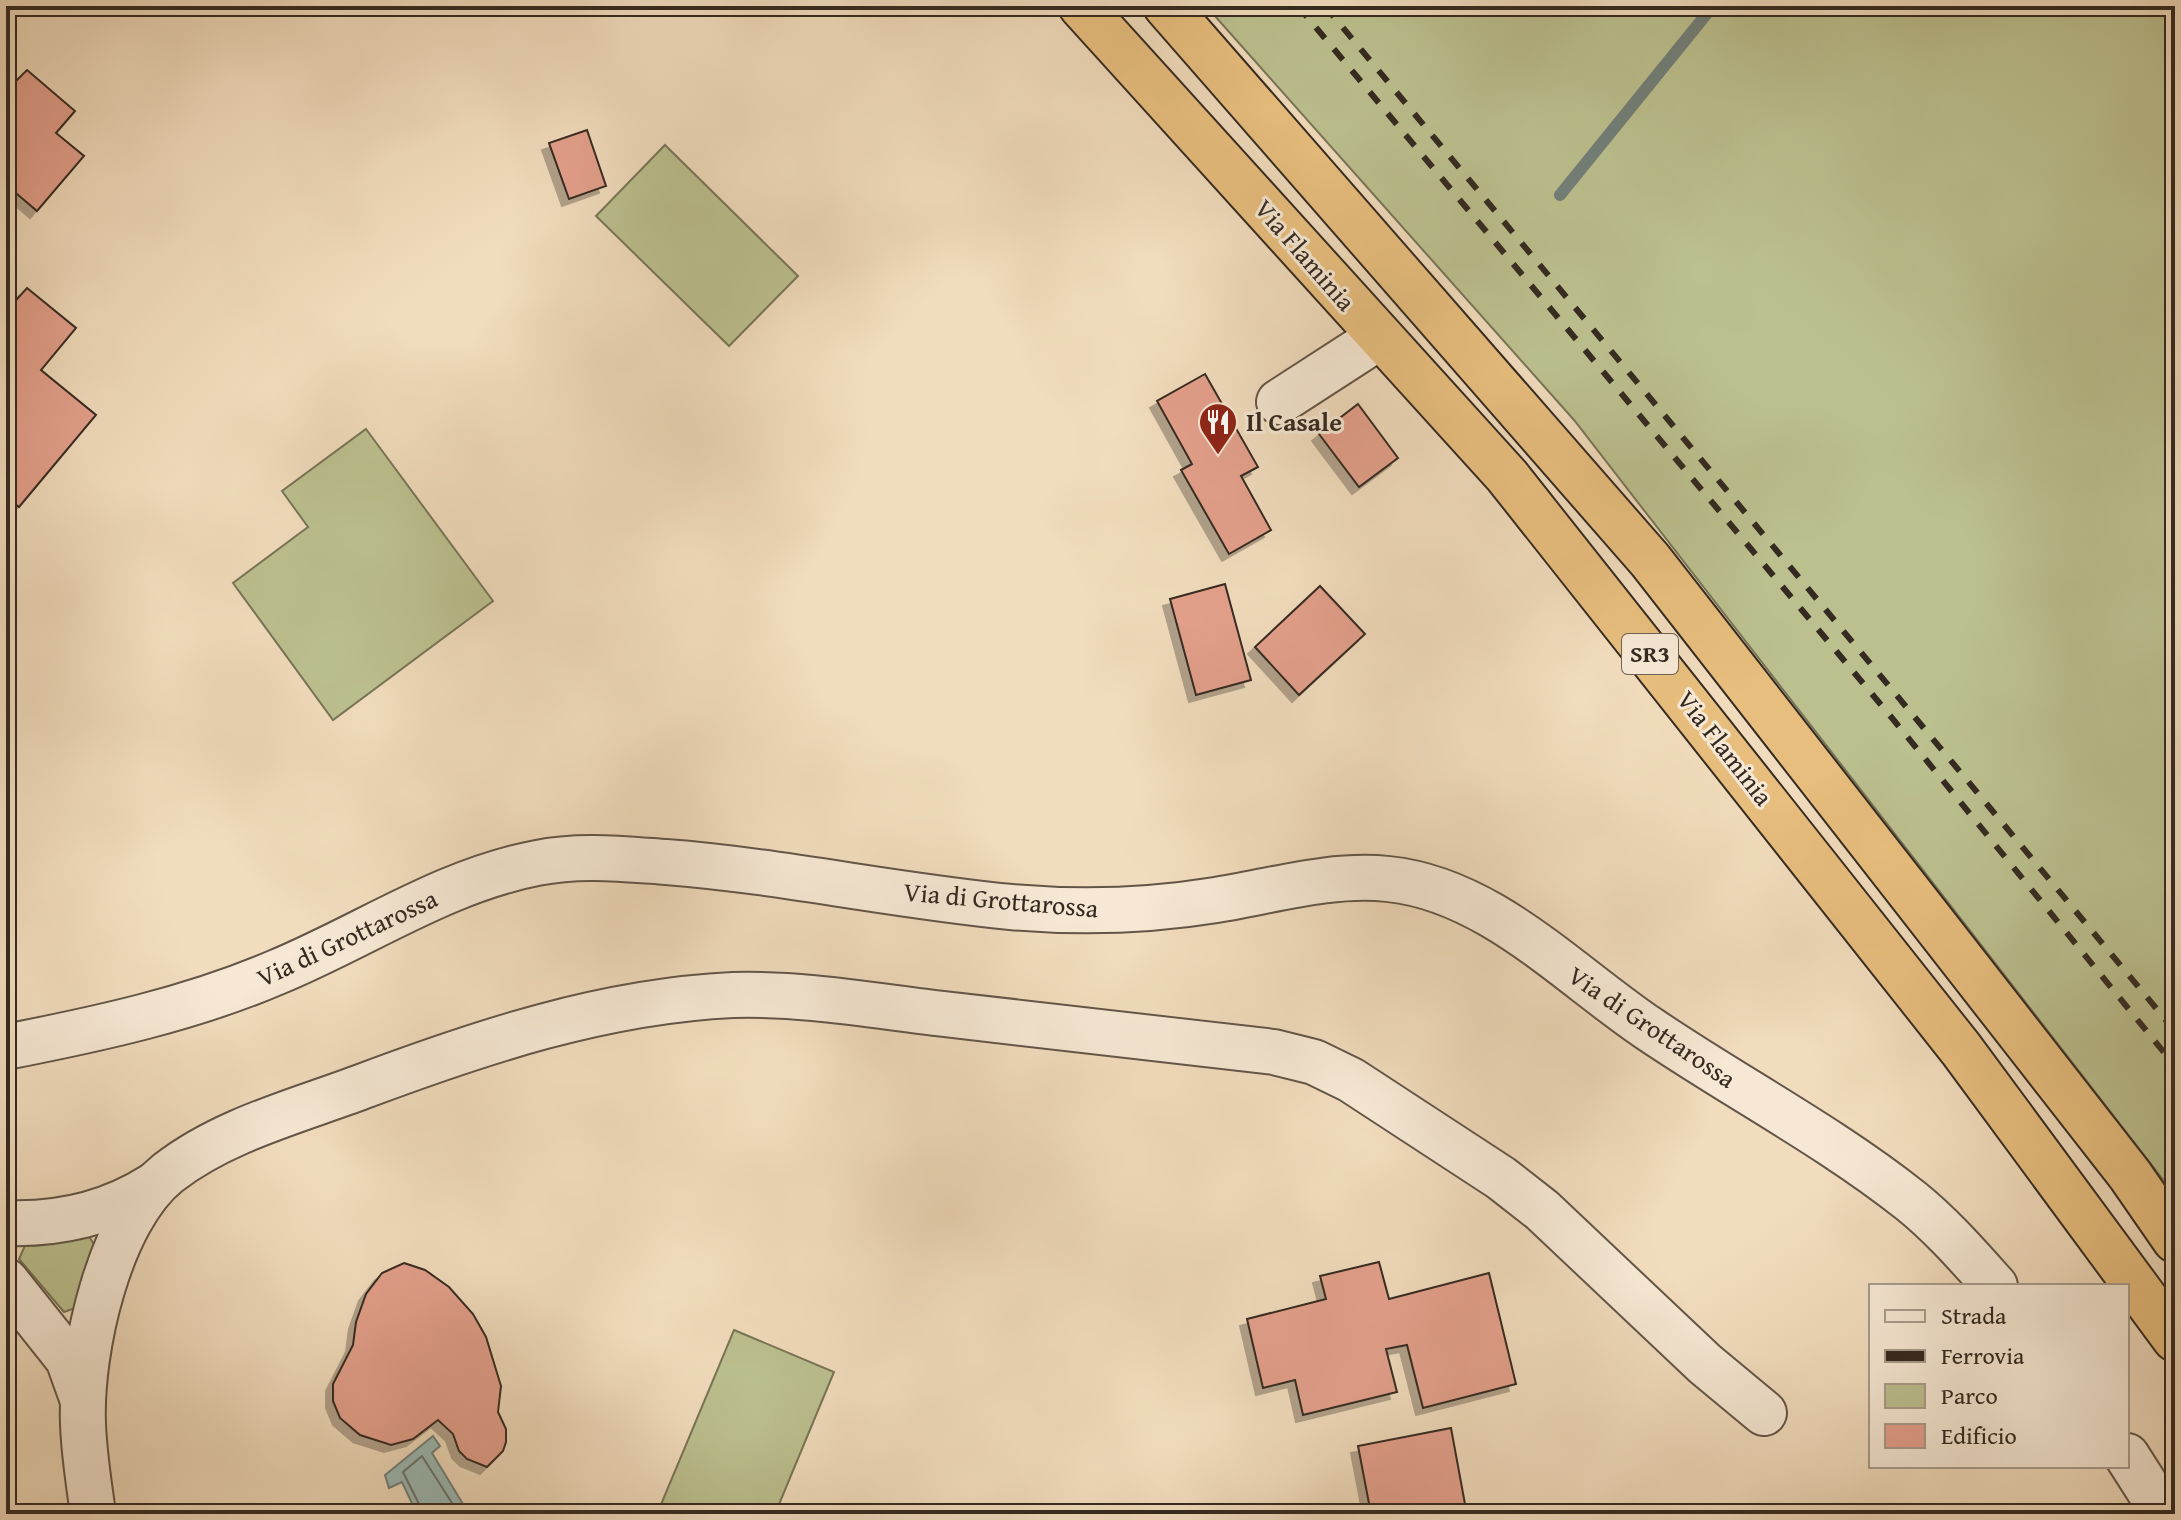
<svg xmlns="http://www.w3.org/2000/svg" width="2181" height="1520" font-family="'Gentium Book Plus',serif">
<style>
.green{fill:#bcc08f;stroke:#787558;stroke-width:2}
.water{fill:#9bbab6;stroke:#72807a;stroke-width:2}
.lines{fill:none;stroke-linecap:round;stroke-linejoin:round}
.shore{stroke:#68726c;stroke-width:2}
.stream{stroke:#72807a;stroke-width:12}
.building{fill:#e4a08c;stroke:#342a21;stroke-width:2;filter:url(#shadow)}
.minor-casing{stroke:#635648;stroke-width:48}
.highway-casing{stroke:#342a21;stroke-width:48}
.minor{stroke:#f6e8d4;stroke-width:44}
.highway{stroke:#e8be7e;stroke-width:44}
.rail{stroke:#342a21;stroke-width:6;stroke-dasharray:14 14;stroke-linecap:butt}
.labels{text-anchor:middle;stroke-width:6;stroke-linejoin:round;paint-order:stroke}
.shield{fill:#f6e8d4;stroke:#6e6357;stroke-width:2}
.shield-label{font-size:24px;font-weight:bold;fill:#342a21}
.street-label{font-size:26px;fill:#342a21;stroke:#f6e8d4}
.poi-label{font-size:26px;font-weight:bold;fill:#342a21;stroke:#f6e8d4;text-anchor:start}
</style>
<defs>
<filter id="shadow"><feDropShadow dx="-7" dy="7" stdDeviation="0" flood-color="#0004"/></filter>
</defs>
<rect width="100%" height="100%" fill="#f1dcbd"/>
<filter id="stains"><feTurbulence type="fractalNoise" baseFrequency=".0025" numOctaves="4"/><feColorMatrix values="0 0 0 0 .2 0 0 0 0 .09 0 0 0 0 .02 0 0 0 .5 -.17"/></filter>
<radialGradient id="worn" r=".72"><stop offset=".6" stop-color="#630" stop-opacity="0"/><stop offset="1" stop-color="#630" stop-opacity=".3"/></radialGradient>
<g class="green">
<path d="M1206,6H2175V1195L1574,420Z"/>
<path d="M665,145L798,276L729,346L596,216Z"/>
<path d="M366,429L493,601L333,720L233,583L308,527L282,491Z"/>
<path d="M88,1235L101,1255L75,1308L64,1312L19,1259L27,1241Z"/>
<path d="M734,1330L834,1372L775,1514H657Z"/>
</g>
<path class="water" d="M433,1436L440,1446L432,1453L469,1514H417L402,1482L389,1488L385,1475Z"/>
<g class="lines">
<path class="shore" d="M424,1514L403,1472L422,1456L459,1514"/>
<path class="stream" d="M1560,195L1713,6"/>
</g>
<g class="building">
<path d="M27,70L75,111L56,133L84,156L37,211L10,188L6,194V91Z"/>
<path d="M587,130L606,186L569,199L549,143Z"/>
<path d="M27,288L76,328L41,370L96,415L19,507L6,497V290L17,299Z"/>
<path d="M1205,374L1258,467L1241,476L1271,530L1229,554L1181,470L1192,464L1157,401Z"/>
<path d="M1358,404L1398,458L1359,487L1319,434Z"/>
<path d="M1225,584L1251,680L1196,695L1170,599Z"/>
<path d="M1320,586L1365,634L1299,695L1255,647Z"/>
<path d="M1379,1262L1389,1299L1489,1273L1516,1384L1423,1408L1407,1345L1386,1349L1397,1392L1303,1415L1295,1380L1263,1388L1247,1319L1326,1299L1320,1276Z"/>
<path d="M404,1263L425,1270L449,1287L473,1314L486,1337L501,1386L498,1412L506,1429V1442L503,1451L487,1467L467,1459L459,1451L453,1434L438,1420L413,1439L391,1445L360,1435L340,1418L333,1401V1384L353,1345L356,1322L366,1294L382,1273Z"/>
<path d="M1451,1428L1465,1504L1414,1514H1371L1358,1446Z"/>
</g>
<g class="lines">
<defs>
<g id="minor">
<path d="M1279,402L1378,338"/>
<path d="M6,1047C98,1029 191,1009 277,972C364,936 443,881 537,863C579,854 624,859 666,862C782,871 895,896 1011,907C1079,913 1148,911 1216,900C1272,891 1331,873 1388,879C1489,889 1568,974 1648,1028C1735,1087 1829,1136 1911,1201C1942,1226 1968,1256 1995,1286"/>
<path d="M6,1223C58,1225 110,1213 154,1185"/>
<path d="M6,1281L68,1359L82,1398"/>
<path d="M2127,1456L2164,1514"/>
<path d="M93,1514C89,1484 84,1454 83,1424C80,1351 109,1220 168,1173C223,1130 297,1111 361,1087C481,1042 604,1001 733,995C803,993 875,1006 944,1014C1054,1026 1164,1039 1274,1052L1314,1062L1351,1080L1501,1178L1542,1210L1705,1364L1764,1413"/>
</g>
<g id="highway">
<path d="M1081,6L1507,476L1961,1049L2175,1339"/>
<path d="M1166,6L1650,560L2130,1175L2175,1240"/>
</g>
</defs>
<use href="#minor" class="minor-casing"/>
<use href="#highway" class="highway-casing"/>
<use href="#minor" class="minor"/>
<use href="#highway" class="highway"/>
<g class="rail">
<path d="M1298,6L1892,718L2175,1066"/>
<path d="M1325,6L2175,1031"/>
</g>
</g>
<defs>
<symbol id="restaurant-pin" viewBox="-11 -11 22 30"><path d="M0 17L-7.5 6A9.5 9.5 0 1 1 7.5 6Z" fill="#8f2418" stroke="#f6e8d4"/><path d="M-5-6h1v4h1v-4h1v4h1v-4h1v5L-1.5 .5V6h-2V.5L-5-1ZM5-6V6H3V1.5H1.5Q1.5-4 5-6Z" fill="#fff"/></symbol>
</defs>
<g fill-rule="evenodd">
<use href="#restaurant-pin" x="1196" y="400" width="44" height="60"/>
</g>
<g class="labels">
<rect class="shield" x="1622" y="634" width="56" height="40" rx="6"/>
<g class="shield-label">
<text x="1650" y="662">SR3</text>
</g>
<g class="street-label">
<text transform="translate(1305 255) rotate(49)" y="9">Via Flaminia</text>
<text transform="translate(1725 748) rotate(52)" y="9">Via Flaminia</text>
<text transform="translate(1001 900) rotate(5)" y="9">Via di Grottarossa</text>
<text transform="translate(347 938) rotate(-25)" y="9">Via di Grottarossa</text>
<text transform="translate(1652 1027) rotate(34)" y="9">Via di Grottarossa</text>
</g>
<g class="poi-label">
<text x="1246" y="431">Il Casale</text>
</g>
</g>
<rect width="2181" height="1520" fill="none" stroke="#f1dcbd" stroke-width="32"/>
<rect x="8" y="8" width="2165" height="1504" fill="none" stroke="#342a21" stroke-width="4"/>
<rect x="16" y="16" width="2149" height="1488" fill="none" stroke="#342a21" stroke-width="2"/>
<rect x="1869" y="1284" width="260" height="184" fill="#f6e8d4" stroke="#a89c8c" stroke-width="2"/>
<rect x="1885" y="1310" width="40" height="12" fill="#f6e8d4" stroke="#a89c8c" stroke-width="2"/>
<text x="1941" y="1324" font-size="24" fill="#342a21">Strada</text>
<rect x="1885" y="1350" width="40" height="12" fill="#342a21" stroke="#a89c8c" stroke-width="2"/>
<text x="1941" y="1364" font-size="24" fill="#342a21">Ferrovia</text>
<rect x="1885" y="1384" width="40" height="24" fill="#bcc08f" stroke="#a89c8c" stroke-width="2"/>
<text x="1941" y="1404" font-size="24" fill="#342a21">Parco</text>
<rect x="1885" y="1424" width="40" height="24" fill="#e4a08c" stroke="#a89c8c" stroke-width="2"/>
<text x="1941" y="1444" font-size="24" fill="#342a21">Edificio</text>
<rect width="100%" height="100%" filter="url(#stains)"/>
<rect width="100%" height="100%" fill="url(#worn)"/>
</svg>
